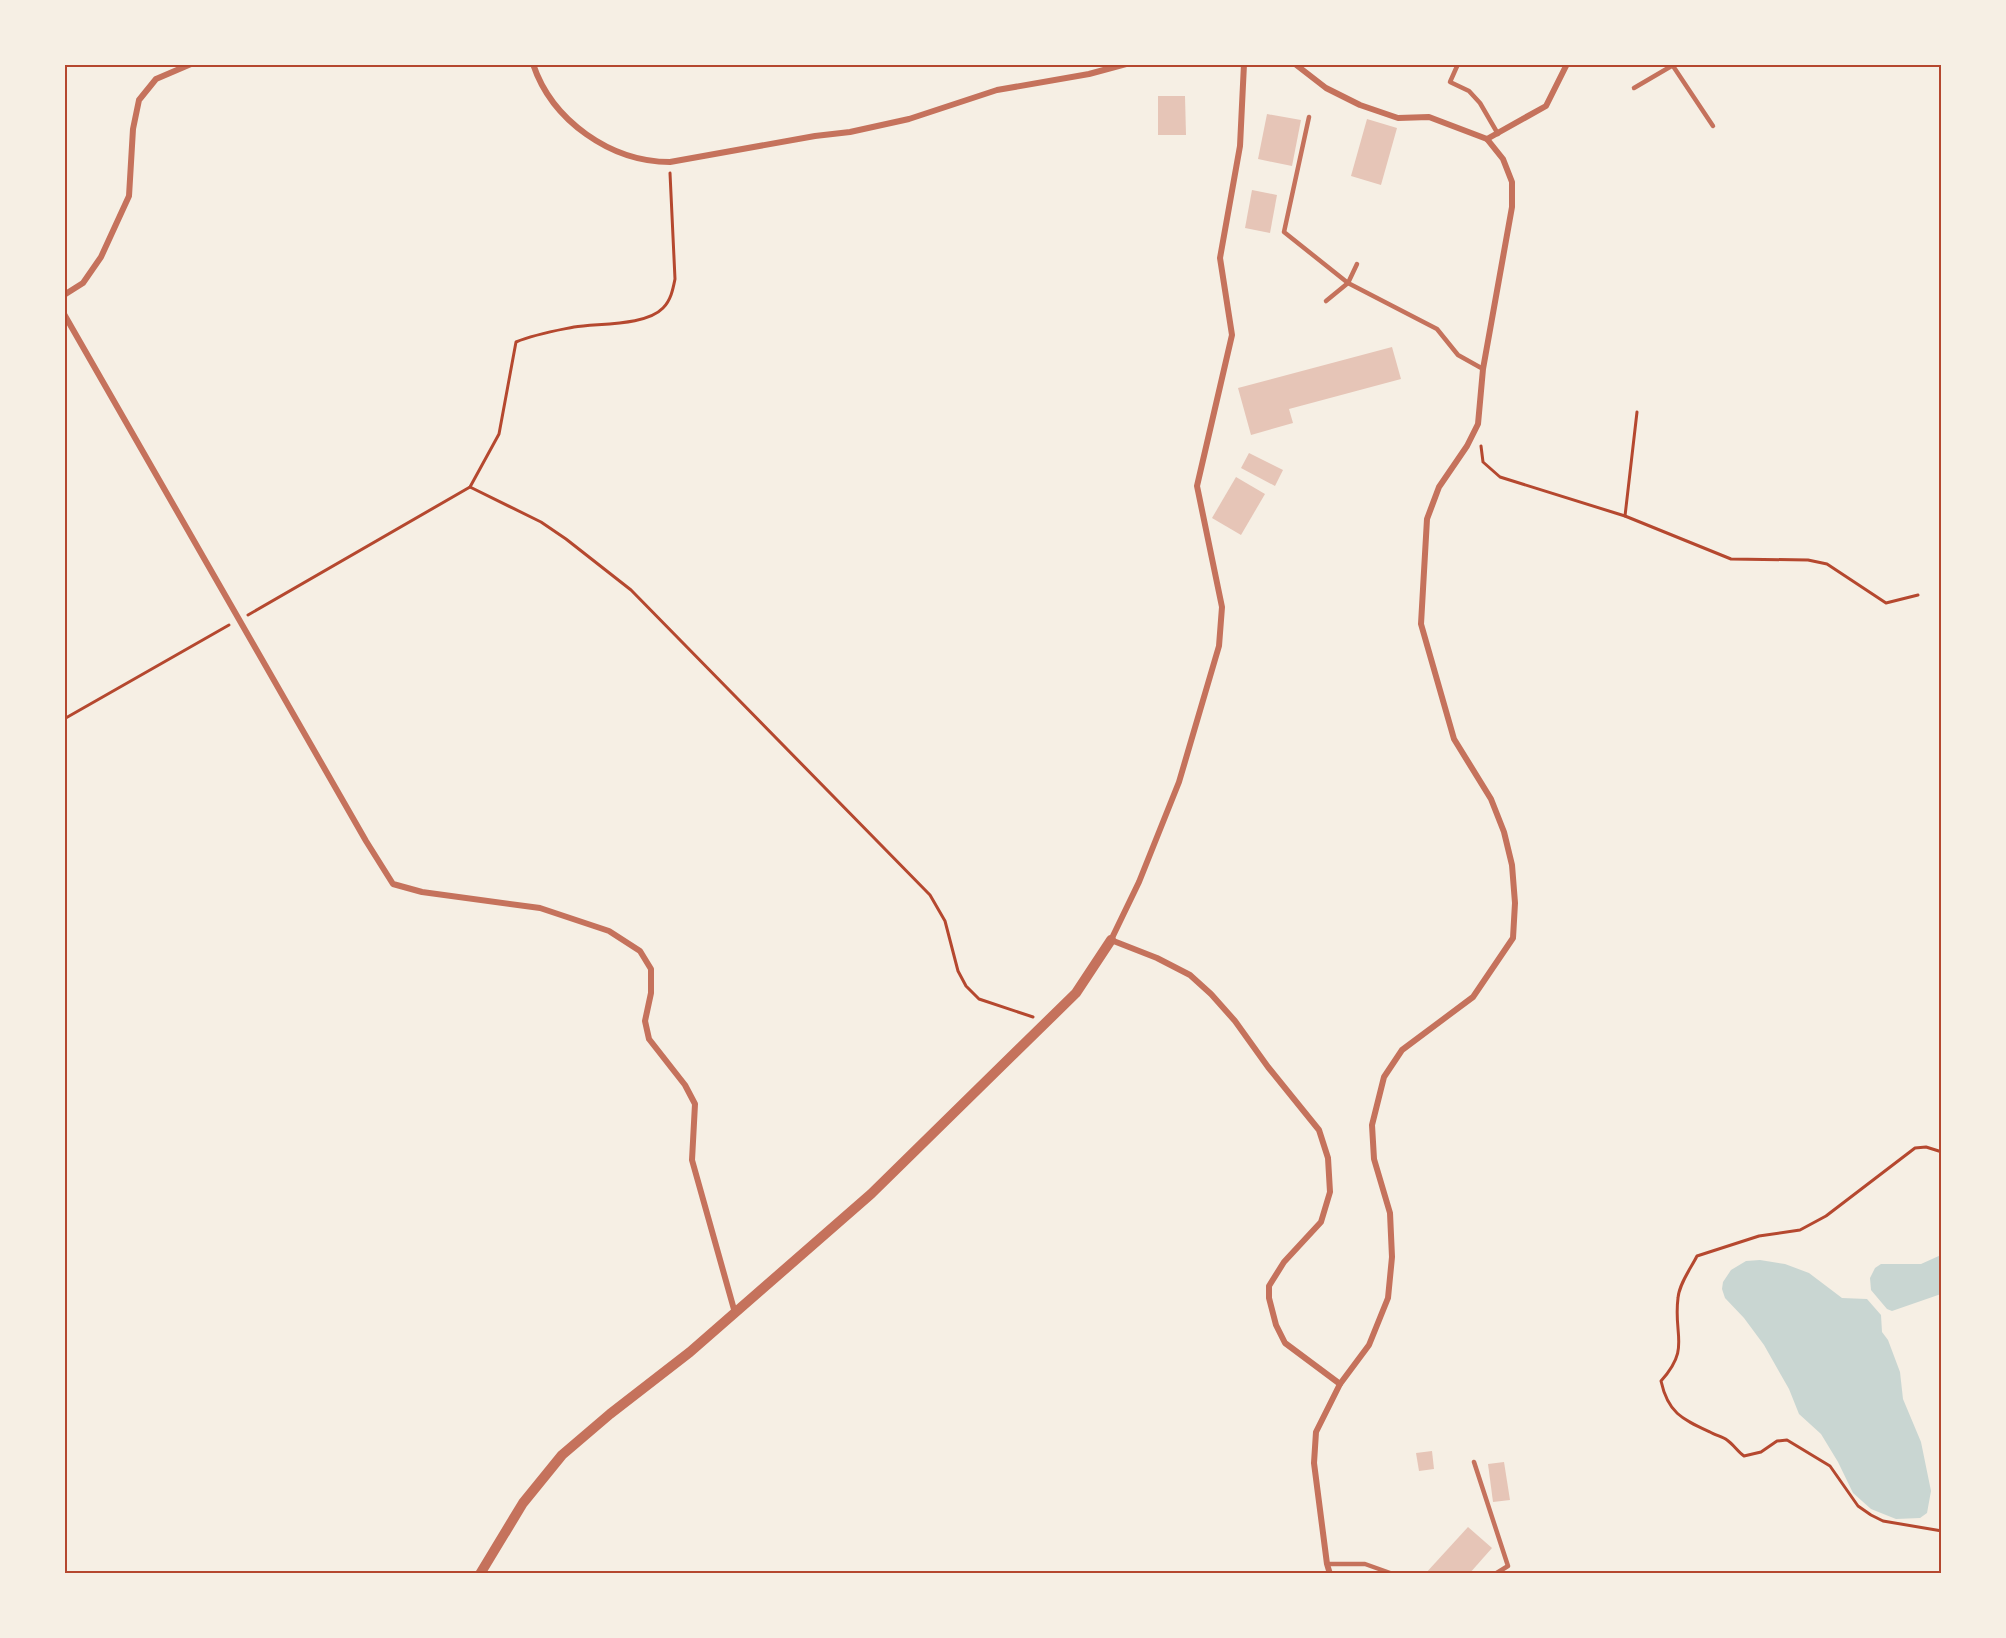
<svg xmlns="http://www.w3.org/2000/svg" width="2006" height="1638" font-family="'PT Sans Narrow',sans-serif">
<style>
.water{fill:#c9d6d2}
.building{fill:#e6c5b7}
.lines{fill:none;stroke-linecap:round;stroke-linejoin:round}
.path{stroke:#b5482f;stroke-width:3}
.service{stroke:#c5725c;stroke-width:4.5}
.minor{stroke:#c5725c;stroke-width:6}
.tertiary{stroke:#c5725c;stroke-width:10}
.neatline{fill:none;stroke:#b5482f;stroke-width:2}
</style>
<rect width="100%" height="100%" fill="#f6efe4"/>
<g class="water">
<path d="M1941,1255V1294L1892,1311L1887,1309L1871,1290L1870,1278L1875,1268L1881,1264H1921Z"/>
<path d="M1760,1260L1785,1264L1809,1273L1842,1298L1867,1299L1881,1315L1882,1332L1888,1340L1900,1372L1903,1399L1921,1442L1931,1491L1927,1513L1920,1518L1896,1519L1871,1509L1853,1493L1838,1462L1821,1434L1799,1414L1789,1389L1764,1345L1744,1318L1725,1298L1722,1289L1723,1282L1731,1270L1746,1261Z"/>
</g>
<g class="building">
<path d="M1158,96H1185L1186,135H1158Z"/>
<path d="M1267,114L1301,120L1292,166L1258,159Z"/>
<path d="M1367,119L1397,128L1381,185L1351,176Z"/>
<path d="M1252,190L1277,195L1270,233L1245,228Z"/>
<path d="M1392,347L1401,379L1289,409L1293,423L1251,435L1238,388Z"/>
<path d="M1249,453L1283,470L1275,486L1241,468Z"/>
<path d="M1236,477L1265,494L1241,535L1212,518Z"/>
<path d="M1432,1451L1434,1469L1419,1471L1416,1453Z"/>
<path d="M1504,1462L1510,1500L1493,1502L1488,1464Z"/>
<path d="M1468,1527L1492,1548L1469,1574H1425Z"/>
</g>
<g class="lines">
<g class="path">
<path d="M1481,446L1483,462L1500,477L1625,516L1731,559L1808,560L1827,564L1886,603L1918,595"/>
<path d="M470,487L541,522L566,539L631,590L930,895L945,921L958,971L966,986L979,999L1033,1017"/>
<path d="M1625,516L1637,412"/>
<path d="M248,615L470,487L499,434L516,342C535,334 554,331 574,327C598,323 646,326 663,308C671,300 673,289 675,279L670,173"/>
<path d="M64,719L229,625"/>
<path d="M1942,1152L1926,1147L1915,1148L1826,1216L1800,1230L1759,1236L1697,1256C1691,1268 1679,1284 1678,1298C1673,1336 1691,1348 1661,1381C1668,1413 1682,1419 1710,1432C1715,1435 1723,1437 1727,1440C1734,1445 1737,1451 1744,1456L1761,1452L1777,1441L1787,1440L1830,1466L1858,1506L1871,1515L1883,1521L1942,1531"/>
</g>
<g class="service">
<path d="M1458,64L1450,82L1469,91L1480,103L1498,134"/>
<path d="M1673,66L1713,126"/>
<path d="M1634,88L1675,64"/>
<path d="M1309,117L1284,232L1348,283L1437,329L1458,355L1483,369"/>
<path d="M1326,301L1348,283L1357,264"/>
<path d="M1474,1462L1508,1566L1495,1574"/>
<path d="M1327,1564H1365L1393,1574"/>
</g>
<g class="minor">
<path d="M533,64C552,121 611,162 670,162L815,136L850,132L909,119L997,90L1089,74L1126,64"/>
<path d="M1244,64L1240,146L1220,258L1232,335L1197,486L1222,607L1219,646L1179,782L1139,882L1111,940L1157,958L1190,975L1211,994L1235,1021L1268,1067L1319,1130L1328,1158L1330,1192L1321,1222L1284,1262L1269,1286V1298L1276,1325L1285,1343L1340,1384"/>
<path d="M1295,64L1326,88L1360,105L1398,118L1429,117L1487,139L1503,159L1512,182V207L1483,369L1478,424L1467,446L1439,487L1427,519L1421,624L1454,739L1491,799L1504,832L1512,865L1515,903L1513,938L1473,997L1402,1050L1384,1077L1372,1125L1374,1159L1390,1213L1392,1257L1388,1298L1369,1345L1340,1384L1316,1432L1314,1463L1327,1564L1330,1574"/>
<path d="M1487,139L1546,106L1567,64"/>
<path d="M64,295L83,283L101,257L129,196L133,129L139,100L156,79L191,64"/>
<path d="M64,314L366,841L393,884L422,892L540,908L609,931L640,951L651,969V993L645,1021L649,1039L685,1085L695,1104L692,1160L735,1313"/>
</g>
<path class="tertiary" d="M480,1574L523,1503L562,1455L610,1414L690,1352L871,1194L1076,993L1111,940"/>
</g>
<rect width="2006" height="1638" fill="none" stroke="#f6efe4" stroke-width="132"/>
<rect x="66" y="66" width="1874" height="1506" class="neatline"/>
</svg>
